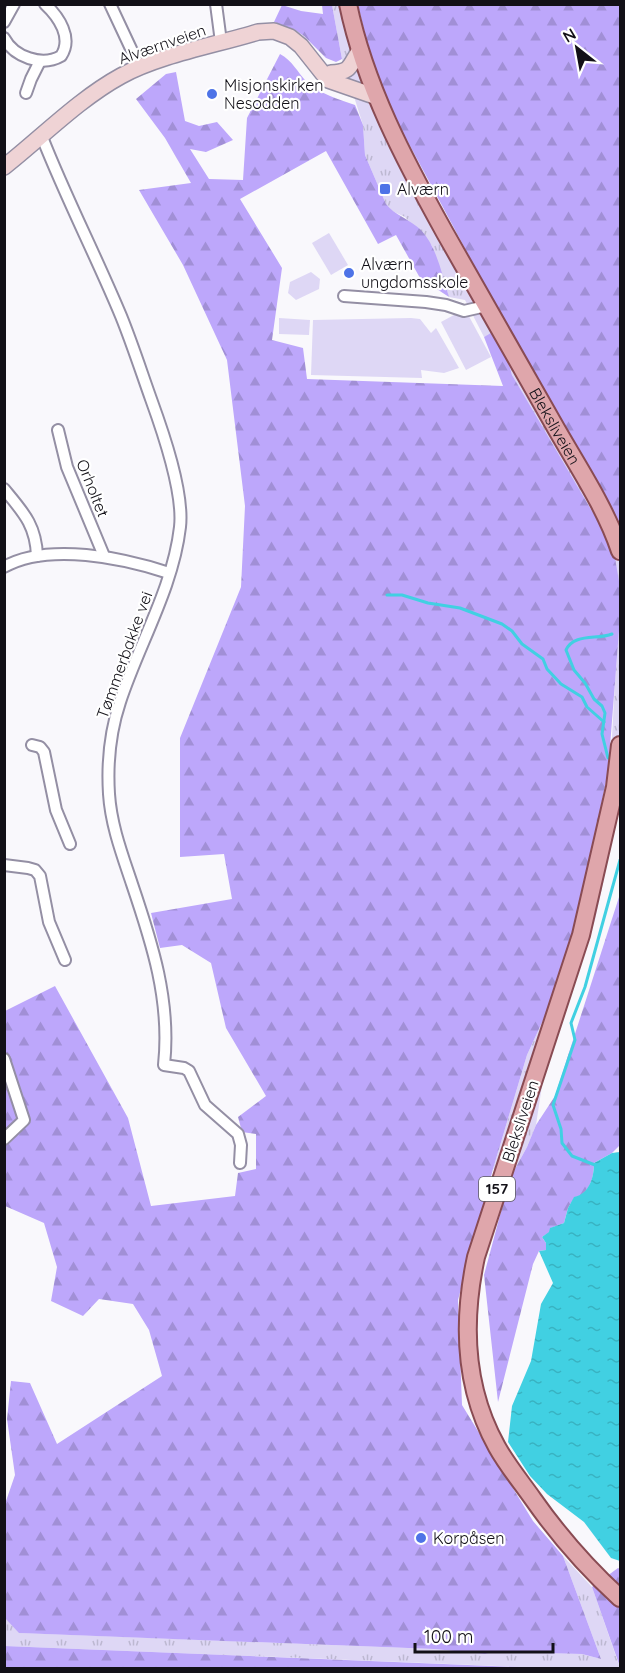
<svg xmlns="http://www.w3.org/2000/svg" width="625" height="1673" font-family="Quicksand,sans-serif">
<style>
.grass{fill:url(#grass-tufts)}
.forest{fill:url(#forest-firs)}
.pitch{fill:#ded7f5}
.water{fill:url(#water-ripples)}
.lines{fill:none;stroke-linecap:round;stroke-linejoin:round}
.stream{stroke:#41d0e2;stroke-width:3}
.minor-casing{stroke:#948fa4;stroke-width:14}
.secondary-casing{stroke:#948fa4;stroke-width:18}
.primary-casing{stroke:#894b53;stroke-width:20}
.minor{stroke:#fff;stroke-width:10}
.secondary{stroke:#efd3d5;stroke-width:15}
.primary{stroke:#dfa6ab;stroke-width:16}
.poi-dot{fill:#4e73e7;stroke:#fff;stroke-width:2}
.labels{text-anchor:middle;stroke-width:4.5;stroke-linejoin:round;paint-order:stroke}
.shield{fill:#fff;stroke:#59585d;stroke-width:1.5}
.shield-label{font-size:15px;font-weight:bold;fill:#121017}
.street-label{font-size:16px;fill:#121017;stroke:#fff}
.poi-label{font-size:16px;fill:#121017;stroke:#fff;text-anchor:start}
</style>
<defs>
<pattern id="grass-tufts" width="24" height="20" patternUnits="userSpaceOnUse" patternTransform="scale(1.5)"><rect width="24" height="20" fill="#ded7f5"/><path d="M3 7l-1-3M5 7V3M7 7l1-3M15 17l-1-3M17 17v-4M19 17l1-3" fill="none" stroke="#bdb8d1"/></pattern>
<pattern id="forest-firs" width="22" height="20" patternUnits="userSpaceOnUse" patternTransform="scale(1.5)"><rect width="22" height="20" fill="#bda7fb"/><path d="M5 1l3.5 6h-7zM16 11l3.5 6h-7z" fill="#a18fd6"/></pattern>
<pattern id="water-ripples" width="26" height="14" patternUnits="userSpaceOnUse" patternTransform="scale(1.5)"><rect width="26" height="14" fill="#41d0e2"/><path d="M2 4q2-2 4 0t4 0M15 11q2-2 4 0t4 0" fill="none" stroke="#38b2c1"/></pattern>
</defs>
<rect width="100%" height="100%" fill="#f9f8fc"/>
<g class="grass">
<path d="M332,5H358L369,59L431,187L620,529V597V587L512,375L509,364L492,334L484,337L465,300L449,297L432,246L405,217L390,210L386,204L365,155L363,125L342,59Z"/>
<path d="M620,618V804L595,920L543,1079L536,1125L527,1147L510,1178L493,1169L527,1055L544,1018L598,826L608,772L612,737L615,681Z"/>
<path d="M563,1556L592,1587L620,1668H547L5,1646V1617L20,1633L434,1649L485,1654L493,1652L582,1654L601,1659Z"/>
</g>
<g class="forest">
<path d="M282,5L301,11L323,14L322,5H332L342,59L336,62L326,58L304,36L295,30L274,22Z"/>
<path d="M358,5H620V529L492,299L377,84Z"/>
<path d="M280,54C293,61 297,72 307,82C321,94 337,99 355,105L363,125L365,155L386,204C393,214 411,220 421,230C437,247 442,275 449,297L420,278L396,235L378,244L326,151L240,199L282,268L272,340L303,348L307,379L503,386L484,337L491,333L509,364L512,375L603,530L615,558L620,587V618L608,772L578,916L544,1018L527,1055L493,1169L458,1300L462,1405L533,1521L563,1556L601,1659L582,1654L493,1652L485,1654L434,1649L19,1633L4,1617L5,1504L15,1475L7,1419L11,1381L30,1383L57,1444L162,1376L149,1330L133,1304L99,1299L83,1316L51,1301L57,1267L44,1223L5,1206L4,1083C7,1077 5,1022 5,1011L55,986L128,1118L151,1206L235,1196L238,1173L256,1169V1134L242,1132L238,1117L266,1096L226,1028L211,963L182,945L160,948L151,913L232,899L224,854L180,857V738L241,587L245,506L227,360L183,265L139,190L191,183L165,138L136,99L166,74L176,72L185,121L199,126L217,122L233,140L206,152L190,149L209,179L243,180L247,118Z"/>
<path d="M620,894V1145L612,1153L594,1163C594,1177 590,1194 574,1198L568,1208L564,1223L551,1228L550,1232L542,1237L546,1243V1250L539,1251L533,1264L498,1402L484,1275L510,1178L527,1147L536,1125L555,1096Z"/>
<path d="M618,1568L620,1569V1667L592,1587Z"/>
<path d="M5,1646L492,1666L547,1668H5Z"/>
</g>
<g class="pitch">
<path d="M329,233L348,265L331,275L312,243Z"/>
<path d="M311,272L320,279L319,289L296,300L288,293L290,282Z"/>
<path d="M465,309L491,357L466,370L441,322Z"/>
<path d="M279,318L310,320L309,335L279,334Z"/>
<path d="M411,318L420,319L431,333L436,328L459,368L444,373L421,370L422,378L311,375L313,320Z"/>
</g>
<path class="water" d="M620,1152V1561L611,1558L584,1522L547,1494L530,1476L508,1442L512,1406L531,1361L541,1304L553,1283L539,1251L546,1250V1243L542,1237L549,1232L550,1228L564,1223L568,1208L574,1197C590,1194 594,1176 594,1163L612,1153Z"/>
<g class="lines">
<g class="stream">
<path d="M387,595H402L428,603L460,608L502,624L512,631L522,644L543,659L547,669L561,684L582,697L587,707L604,722"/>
<path d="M608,758L602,734L605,713L602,706L594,699L585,683L574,670L566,650C574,633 597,640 612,634"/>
<path d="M595,1165L572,1156L562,1143L561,1129L553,1105L575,1040L571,1023L585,987L620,860"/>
</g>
<defs>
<g id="minor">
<path d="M110,4L140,68"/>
<path d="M216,4L221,42"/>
<path d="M4,22L14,4"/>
<path d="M4,38C14,57 42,67 61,56C73,38 59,17 45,4"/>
<path d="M26,93L31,79L40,61"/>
<path d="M42,137C66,198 96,256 121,316C132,343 141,371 151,399C163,432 184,492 180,527C173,588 139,644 120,702C110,732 107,762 109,794C111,825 122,854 132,884C152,943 171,1001 164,1065L184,1068L189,1071L205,1105L238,1134L241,1145L240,1163"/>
<path d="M344,296L426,302L446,305L464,311L486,306"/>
<path d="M58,430L67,467L104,556"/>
<path d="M4,489C23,512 36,525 37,556"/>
<path d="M4,567C48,542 124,558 169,573"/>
<path d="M32,745L40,747L44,752L56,810L70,844"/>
<path d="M4,865L28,868L35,870L40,876L49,922L65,960"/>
<path d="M4,1059L24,1120L4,1139"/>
</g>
<g id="secondary">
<path d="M331,73C352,72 349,66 360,50"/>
<path d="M4,167C42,137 79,99 121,76C159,55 216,45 258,32L274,31L290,37L301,46L328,80L377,97"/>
</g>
<g id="primary">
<path id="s1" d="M348,4C365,86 405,161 445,233C481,297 517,359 553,423C576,464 605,506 620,551"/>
<path d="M620,745L615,787L581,935L476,1257C462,1322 464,1388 497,1447C507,1465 521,1482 533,1499C559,1536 587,1568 620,1598"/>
</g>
</defs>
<use href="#minor" class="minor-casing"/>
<use href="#secondary" class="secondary-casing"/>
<use href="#primary" class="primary-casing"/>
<use href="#minor" class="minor"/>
<use href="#secondary" class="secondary"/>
<use href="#primary" class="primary"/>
</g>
<g class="poi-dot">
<circle cx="212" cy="94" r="6"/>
<rect x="379" y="183" width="12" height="12" rx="3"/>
<circle cx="349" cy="273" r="6"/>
<circle cx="421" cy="1538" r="6"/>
</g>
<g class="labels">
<rect class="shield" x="479" y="1177" width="36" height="24" rx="4.5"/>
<g class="shield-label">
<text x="497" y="1194">157</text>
</g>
<g class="street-label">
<text transform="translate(162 44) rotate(-19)" y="6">Alværnveien</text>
<text dy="6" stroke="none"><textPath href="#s1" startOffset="472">Bleksliveien</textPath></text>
<text transform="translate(93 488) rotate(68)" y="6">Orholtet</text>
<text transform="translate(124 655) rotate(-70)" y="6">Tømmerbakke vei</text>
<text transform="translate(520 1121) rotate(-72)" y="6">Bleksliveien</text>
</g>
<g class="poi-label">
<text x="224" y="91">Misjonskirken<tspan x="224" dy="18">Nesodden</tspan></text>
<text x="397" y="195">Alværn</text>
<text x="361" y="270">Alværn<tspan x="361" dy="18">ungdomsskole</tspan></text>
<text x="433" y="1544">Korpåsen</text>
</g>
</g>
<rect width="625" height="1673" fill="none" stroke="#121017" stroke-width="12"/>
<g transform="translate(577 48) rotate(329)" stroke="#ffffff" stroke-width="4.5" paint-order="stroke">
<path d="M0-4.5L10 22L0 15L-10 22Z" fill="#121017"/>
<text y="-9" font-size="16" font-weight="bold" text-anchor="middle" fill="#121017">N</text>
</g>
<path d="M415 1643v9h138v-9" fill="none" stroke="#121017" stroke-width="3"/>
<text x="424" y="1643" font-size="18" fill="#121017" stroke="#ffffff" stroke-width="4.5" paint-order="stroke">100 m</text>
</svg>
